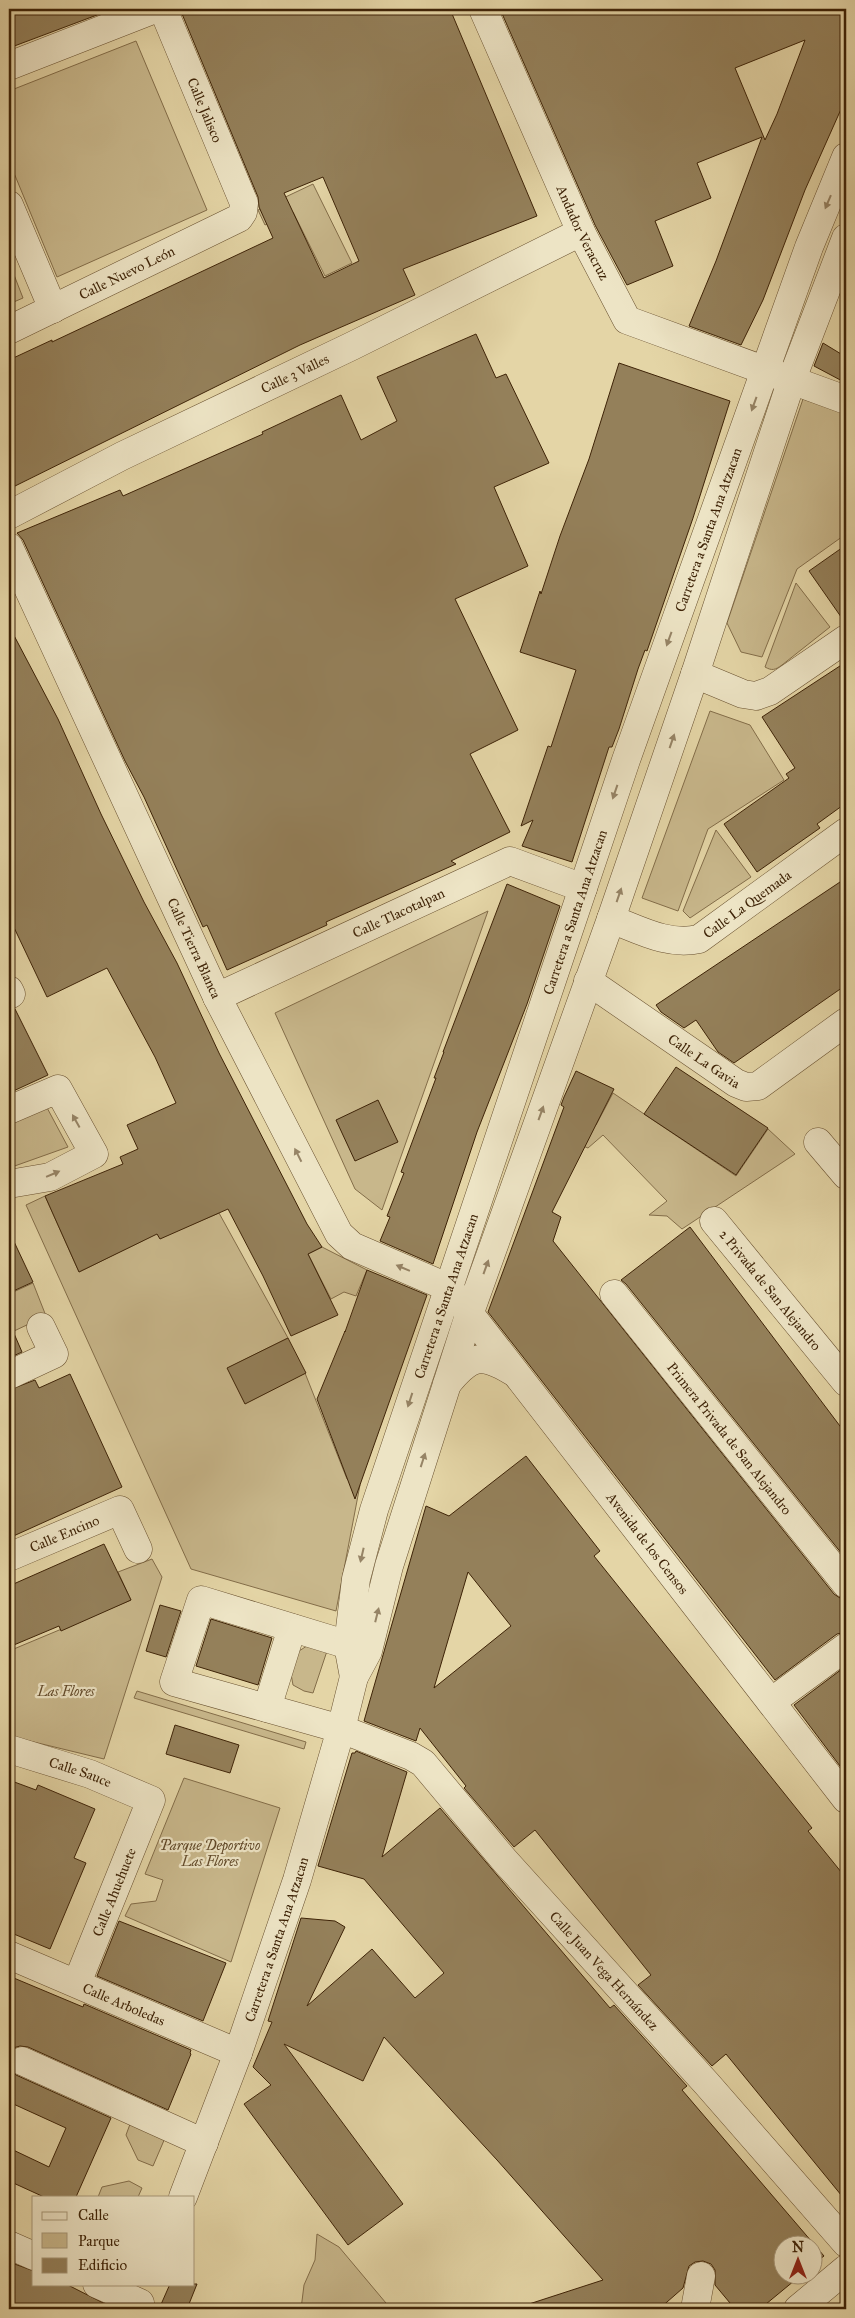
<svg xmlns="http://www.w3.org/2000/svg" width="855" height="2318" font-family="'IM FELL Great Primer',serif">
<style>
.green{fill:#c8b78b;stroke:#836d49}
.building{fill:#94805a;stroke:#3e2307;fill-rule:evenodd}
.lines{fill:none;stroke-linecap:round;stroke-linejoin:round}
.minor-casing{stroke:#68502f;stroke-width:29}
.minor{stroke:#ede4c5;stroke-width:28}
.oneway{fill:#968466}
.labels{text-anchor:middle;stroke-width:4.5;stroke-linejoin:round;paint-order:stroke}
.street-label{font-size:14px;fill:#3e2307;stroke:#ede4c5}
.park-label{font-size:14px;font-style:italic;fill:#604828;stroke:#ede4c5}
</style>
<rect width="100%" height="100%" fill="#e4d5a6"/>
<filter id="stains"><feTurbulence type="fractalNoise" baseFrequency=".004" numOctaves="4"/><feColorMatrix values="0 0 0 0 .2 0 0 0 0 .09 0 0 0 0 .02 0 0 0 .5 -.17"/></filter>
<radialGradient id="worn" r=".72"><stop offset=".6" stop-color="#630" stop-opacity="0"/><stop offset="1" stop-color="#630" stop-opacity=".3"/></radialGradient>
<g class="green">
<path d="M136,41L207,210L57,277L9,161V91Z"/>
<path d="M313,184L352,263L325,276L293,212L265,225L258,210Z"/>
<path d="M9,262L23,298L9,304Z"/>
<path d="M803,399L846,413V534L797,569L762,657L741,652L727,623Z"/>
<path d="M796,583L830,627L782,665C775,670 772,671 765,667Z"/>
<path d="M710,711L750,725L784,780L708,829L678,911L642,898Z"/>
<path d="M716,830L751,877L690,918L683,911Z"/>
<path d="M488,911L382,1210L355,1189L275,1013Z"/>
<path d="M613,1093L736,1176L768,1129L795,1154L682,1229L667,1216L649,1215L667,1201L603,1135L588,1148L554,1135L564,1109L596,1125Z"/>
<path d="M45,1104L68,1147L9,1168V1120Z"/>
<path d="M123,1171L160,1238L219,1213L288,1338L228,1368L245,1403L305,1373L347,1479L360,1485L336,1611L191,1569L26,1205L45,1196L79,1272L144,1240Z"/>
<path d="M322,1247L367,1270L356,1296L344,1292L331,1299L308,1254Z"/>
<path d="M33,1283L46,1316L14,1331L9,1321V1294Z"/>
<path d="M152,1559L162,1577L104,1759L9,1736V1651L131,1600L118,1572Z"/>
<path d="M310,1644L328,1648L313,1693L304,1691L293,1685L291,1674L299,1651Z"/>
<path d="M137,1691L306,1742L304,1749L134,1698Z"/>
<path d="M184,1778L280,1808L231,1962L125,1916L131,1904L156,1901L163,1880L145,1874Z"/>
<path d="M133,2116L168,2131L153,2166L138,2160L126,2135Z"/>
<path d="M129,2181L142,2188L138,2197H98L102,2187Z"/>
<path d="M317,2234L339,2247L391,2309H301L304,2285L315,2260Z"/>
</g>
<g class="building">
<path d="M9,9H113L9,48Z"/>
<path d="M180,9H450L537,216L403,269L415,295L300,345L9,489V360L52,340V342L273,238L259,207L258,197ZM323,177L359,261L324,278L284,193Z"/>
<path d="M500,9H846V98L805,190L763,300L741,345L689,326L716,261L762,137L697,163L711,198L655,221L673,266L627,285L595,225ZM805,40L777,114L765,140L735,68Z"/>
<path d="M476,334L496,378L506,374L549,463L494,487L528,566L455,599L518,730L470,754L510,832L451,861L456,864L326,922L327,925L227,970L207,925L203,927L144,797L125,761L23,540L17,533L120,490L123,496L263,434L262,432L341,395L361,440L397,421L377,377Z"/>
<path d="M823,343L846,357V383L814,366Z"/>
<path d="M619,363L730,401L693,518L647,651L645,650L638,669L619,729L612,747H609L572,862L522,846L533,820L521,826L548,746L551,747L576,670L520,652L540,591L541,594L560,536L589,459Z"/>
<path d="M846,545V624L809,571Z"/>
<path d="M9,626L58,719L101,814L144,902L177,963L219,1053L307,1224L322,1247L308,1254L338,1315L291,1336L263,1276L228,1209L160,1239L157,1234L79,1272L45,1196L123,1164L120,1157L138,1149L127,1125L176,1103L155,1057L107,968L47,997L9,917Z"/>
<path d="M846,662V803L817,824L820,828L757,872L724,824L789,778L786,774L795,768L762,717Z"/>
<path d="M846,878V985L734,1063L718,1052L696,1020L684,1028L661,1012L656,1005Z"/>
<path d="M507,884L560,906L527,1004L477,1132L433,1264L380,1241L390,1217L387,1216L404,1173L401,1172L436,1078H434L444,1052H443Z"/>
<path d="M9,1009H15L48,1075L9,1093Z"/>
<path d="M676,1067L768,1128L736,1175L644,1114Z"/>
<path d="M576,1071L614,1089L552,1212L561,1217L553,1241L834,1594L840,1598L846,1599V1632L837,1634L775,1680L488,1312L564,1107L561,1105L564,1097Z"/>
<path d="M378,1100L398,1142L355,1161L336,1120Z"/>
<path d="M690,1227L846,1434V1559L626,1284L621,1280Z"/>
<path d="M9,1231L33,1282L9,1293Z"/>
<path d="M367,1270L427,1295L355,1499L317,1399L345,1331V1332Z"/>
<path d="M9,1322L22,1352L9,1358Z"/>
<path d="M288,1338L306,1373L245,1404L227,1368Z"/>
<path d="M70,1374L122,1487L9,1538V1390L35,1380L39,1388Z"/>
<path d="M526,1456L600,1551L594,1556L812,1828L808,1831L846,1878V2201L726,2054L712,2066L638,1985L651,1975L535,1830L514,1847L464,1788L466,1786L420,1728L416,1741L364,1721L426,1506L449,1516ZM468,1572L511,1626L434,1688Z"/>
<path d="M104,1544L131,1600L61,1631L59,1626L9,1647V1586Z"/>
<path d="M160,1605L181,1611L166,1657L146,1651Z"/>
<path d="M211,1619L272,1638L258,1685L196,1666Z"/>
<path d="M846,1666V1774L794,1705Z"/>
<path d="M175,1725L239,1745L230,1773L166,1754Z"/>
<path d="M356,1751L407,1772L382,1857L440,1808L610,2008L614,2005L687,2086L682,2090L824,2256L812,2265V2246H782V2276H800L760,2309H735L715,2285V2270L711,2264L703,2261L695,2262L689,2266L683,2288L659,2309H527L526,2305L603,2280L497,2160L384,2037L363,2081L284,2044L403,2204L348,2245L244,2104L271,2085L253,2067L272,2022L268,2021L301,1918L335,1921L345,1927L307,2006L372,1949L415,1998L444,1973L364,1879L318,1866L352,1753H355Z"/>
<path d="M9,1780L36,1790L38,1785L95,1809L74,1858L86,1863L50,1949L9,1932Z"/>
<path d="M119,1921L226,1963L203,2021L97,1976Z"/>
<path d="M9,1976L83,2007L84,2004L191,2050L190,2053L191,2054L168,2110L28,2047L20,2046L13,2048L9,2053Z"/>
<path d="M9,2069L16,2075L111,2118L76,2197H44L9,2181V2148L49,2167L66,2128L9,2102Z"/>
<path d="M9,2262L34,2271V2284H66L115,2309H9Z"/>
<path d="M170,2284H197L187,2309H159Z"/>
</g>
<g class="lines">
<defs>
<g id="minor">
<path id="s1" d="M483,9L581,232L627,320L846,400"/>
<path d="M9,66L155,9"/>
<path d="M9,205L53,309"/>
<path id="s2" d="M9,330L239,218L243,212L244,203L163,9"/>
<path id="s3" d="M9,515L122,456L352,346L581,232"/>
<path id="s4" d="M9,547L217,997L339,1234L352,1246L447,1287L459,1300L846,1799"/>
<path d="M695,674L743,694L756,696L770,691L846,639"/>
<path id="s5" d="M611,919C640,930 668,946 699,939L846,832"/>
<path id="s6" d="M588,981L736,1083L746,1087L758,1086L846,1022"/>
<path d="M9,990L11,994"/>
<path id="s7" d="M217,997L510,861L583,888"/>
<path d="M9,1110L58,1089L94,1154L50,1177L9,1184"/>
<path d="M818,1142L846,1175"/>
<path id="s8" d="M714,1221L846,1382"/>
<path id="s9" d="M614,1294L846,1584"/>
<path d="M9,1375L54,1354L41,1327"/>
<path d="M447,1384C472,1353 483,1353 515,1373"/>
<path id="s10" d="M9,1557L120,1510L138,1549"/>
<path id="s11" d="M365,1650L201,1600L174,1682L341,1729L411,1756L423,1763L505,1861L707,2084L846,2243"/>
<path id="s12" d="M354,1677L348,1645L356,1579L374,1510L626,760L809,247L846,157"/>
<path d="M771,1702L846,1647"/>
<path d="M267,1708L292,1628"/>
<path id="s13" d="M9,1749L90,1774L151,1800L77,1983"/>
<path id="s14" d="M9,1955L238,2053"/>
<path d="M22,2061L204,2143"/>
<path id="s15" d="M183,2197L238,2053L297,1880L341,1729L354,1677L368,1651L389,1566L470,1312L611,919L695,674L792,379L846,238"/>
<path d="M9,2245L34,2256"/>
<path d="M97,2284L140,2303"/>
<path d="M695,2309L701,2276"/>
<path d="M798,2309L846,2269"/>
</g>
</defs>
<use href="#minor" class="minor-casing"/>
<use href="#minor" class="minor"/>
</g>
<defs><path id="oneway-solid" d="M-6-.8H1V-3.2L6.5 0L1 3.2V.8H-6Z" transform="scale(1.25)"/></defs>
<g class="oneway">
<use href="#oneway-solid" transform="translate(828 202) rotate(113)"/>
<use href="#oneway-solid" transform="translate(754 404) rotate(110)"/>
<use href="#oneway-solid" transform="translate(669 639) rotate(110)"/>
<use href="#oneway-solid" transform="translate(672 741) rotate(-71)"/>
<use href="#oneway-solid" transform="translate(615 792) rotate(109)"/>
<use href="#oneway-solid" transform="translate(619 895) rotate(-71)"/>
<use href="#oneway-solid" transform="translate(541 1113) rotate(-70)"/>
<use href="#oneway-solid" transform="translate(76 1121) rotate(-119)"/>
<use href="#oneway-solid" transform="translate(298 1155) rotate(-117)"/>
<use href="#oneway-solid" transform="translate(53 1174) rotate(-23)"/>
<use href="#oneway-solid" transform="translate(486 1267) rotate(-70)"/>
<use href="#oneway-solid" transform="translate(403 1268) rotate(-157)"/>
<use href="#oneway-solid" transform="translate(410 1400) rotate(108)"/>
<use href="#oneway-solid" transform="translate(423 1460) rotate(-72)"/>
<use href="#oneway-solid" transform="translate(362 1555) rotate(103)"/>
<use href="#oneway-solid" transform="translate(377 1615) rotate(-76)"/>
</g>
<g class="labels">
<g class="street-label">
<text transform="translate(205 110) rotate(67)" y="5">Calle Jalisco</text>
<text dy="5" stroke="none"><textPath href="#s1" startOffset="245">Andador Veracruz</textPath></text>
<text dy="5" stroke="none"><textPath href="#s2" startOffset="131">Calle Nuevo León</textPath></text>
<text dy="5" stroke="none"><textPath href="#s3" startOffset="319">Calle 3 Valles</textPath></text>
<text dy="5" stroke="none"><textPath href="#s12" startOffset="1206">Carretera a Santa Ana Atzacan</textPath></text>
<text dy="5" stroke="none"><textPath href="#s5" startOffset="151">Calle La Quemada</textPath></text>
<text dy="5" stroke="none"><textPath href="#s12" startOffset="801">Carretera a Santa Ana Atzacan</textPath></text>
<text dy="5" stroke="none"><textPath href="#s7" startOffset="200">Calle Tlacotalpan</textPath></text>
<text dy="5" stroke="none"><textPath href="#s4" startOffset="442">Calle Tierra Blanca</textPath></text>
<text dy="5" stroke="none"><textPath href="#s6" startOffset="141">Calle La Gavia</textPath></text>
<text dy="5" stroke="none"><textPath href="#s8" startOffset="89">2 Privada de San Alejandro</textPath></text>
<text dy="5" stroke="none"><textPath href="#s12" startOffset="396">Carretera a Santa Ana Atzacan</textPath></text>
<text dy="5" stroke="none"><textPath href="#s9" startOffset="185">Primera Privada de San Alejandro</textPath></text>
<text dy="5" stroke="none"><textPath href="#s10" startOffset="60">Calle Encino</textPath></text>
<text dy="5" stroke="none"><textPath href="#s4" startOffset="1209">Avenida de los Censos</textPath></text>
<text dy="5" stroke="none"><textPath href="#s13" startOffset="75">Calle Sauce</textPath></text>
<text transform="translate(114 1892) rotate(-68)" y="5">Calle Ahuehuete</text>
<text dy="5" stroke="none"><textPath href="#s15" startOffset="274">Carretera a Santa Ana Atzacan</textPath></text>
<text dy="5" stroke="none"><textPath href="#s11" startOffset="796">Calle Juan Vega Hernández</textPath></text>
<text dy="5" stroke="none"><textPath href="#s14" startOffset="125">Calle Arboledas</textPath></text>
</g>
<g class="park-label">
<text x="66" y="1696">Las Flores</text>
<text x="210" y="1850">Parque Deportivo<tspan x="210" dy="16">Las Flores</tspan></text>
</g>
</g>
<rect width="855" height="2318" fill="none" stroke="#e4d5a6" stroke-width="30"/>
<rect x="10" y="10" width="835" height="2298" fill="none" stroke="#3e2307" stroke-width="2.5"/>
<rect x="15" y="15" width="825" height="2288" fill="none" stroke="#3e2307"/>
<rect x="32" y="2196" width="162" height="90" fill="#ede4c5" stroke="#a79779"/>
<rect x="42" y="2212" width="25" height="8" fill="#ede4c5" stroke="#a79779"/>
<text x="78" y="2220" font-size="15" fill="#3e2307">Calle</text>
<rect x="42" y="2233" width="25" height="15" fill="#c8b78b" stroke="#a79779"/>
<text x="78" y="2246" font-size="15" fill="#3e2307">Parque</text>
<rect x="42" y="2258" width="25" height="15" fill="#94805a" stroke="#a79779"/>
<text x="78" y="2270" font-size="15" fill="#3e2307">Edificio</text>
<g transform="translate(798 2260)"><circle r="24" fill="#ede4c5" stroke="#a79779"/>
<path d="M0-4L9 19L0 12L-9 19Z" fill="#8f2418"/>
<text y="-8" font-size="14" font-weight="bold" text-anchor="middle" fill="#3e2307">N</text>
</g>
<rect width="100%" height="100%" filter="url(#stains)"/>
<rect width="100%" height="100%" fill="url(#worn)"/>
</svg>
